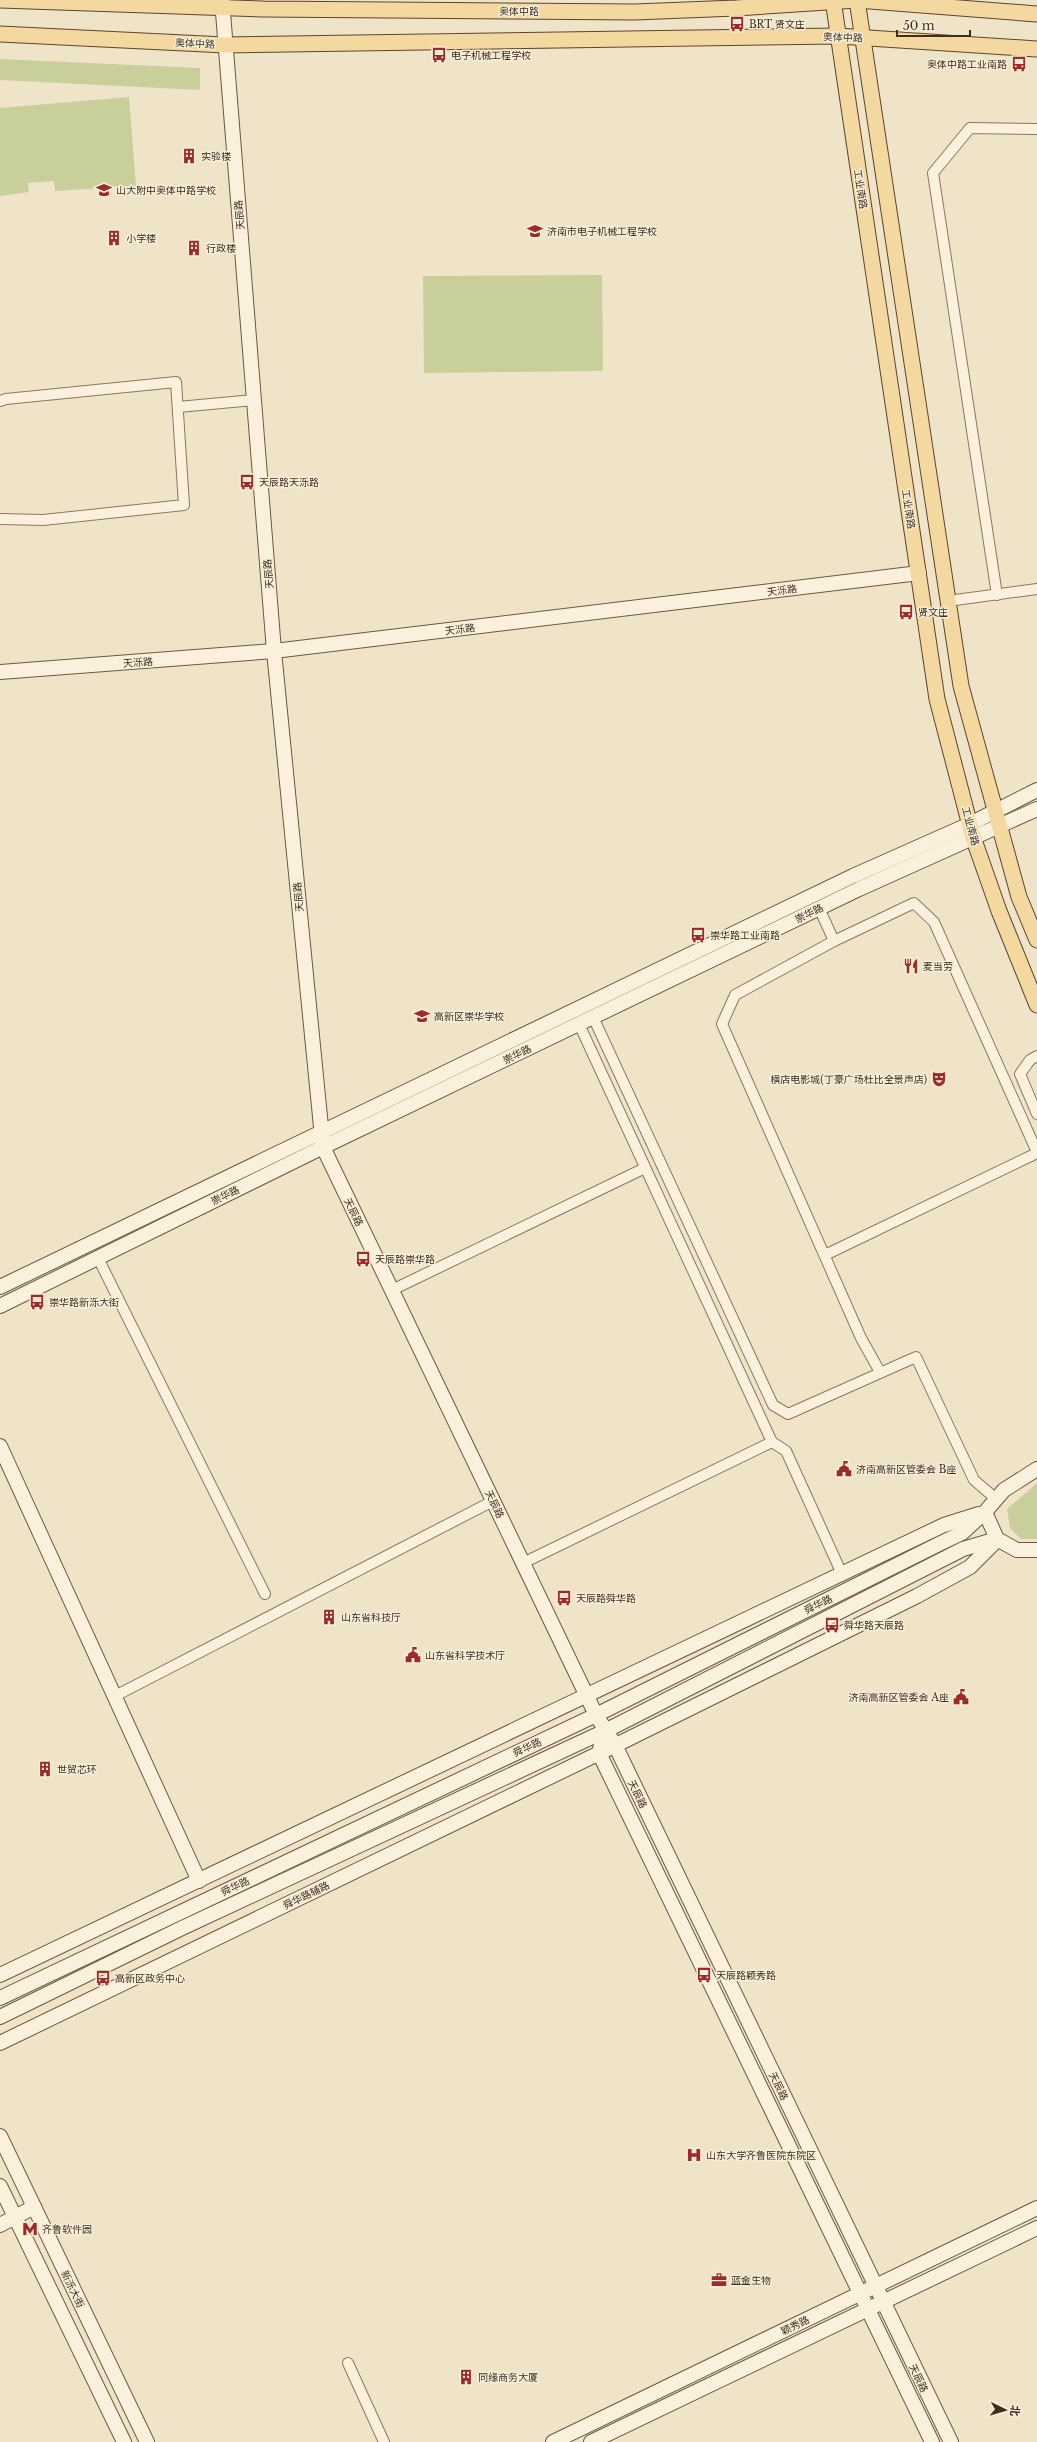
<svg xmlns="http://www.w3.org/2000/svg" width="1037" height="2442" font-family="'Libre Baskerville','Noto Sans SC',serif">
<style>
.green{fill:#c9cf9b}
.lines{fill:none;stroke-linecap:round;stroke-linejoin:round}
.street-casing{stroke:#8d765c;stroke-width:12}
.secondary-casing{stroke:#6f573f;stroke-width:16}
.primary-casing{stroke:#5b4430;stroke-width:17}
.street{stroke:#faf1dc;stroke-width:10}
.secondary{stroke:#faf1dc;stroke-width:14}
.primary{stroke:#f3d9a0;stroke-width:15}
.labels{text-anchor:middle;stroke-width:3;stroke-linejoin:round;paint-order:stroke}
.street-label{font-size:10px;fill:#3d2e20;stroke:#f7eed8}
.poi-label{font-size:10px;fill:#3d2e20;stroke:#f7eed8;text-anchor:start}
</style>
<rect width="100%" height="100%" fill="#f0e4c8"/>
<g class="green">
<path d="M0,59L200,68V90L0,80Z"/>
<path d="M129,97L136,186L55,191L54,181L28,183L29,192L0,196V108Z"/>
<path d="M602,275L603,371L424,373L423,276Z"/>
<path d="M1037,1483V1539H1021L1010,1528L1007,1509Z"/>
</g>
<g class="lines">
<defs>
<g id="street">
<path d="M0,401L6,399L176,382L184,505L43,520L0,519"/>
<path d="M178,407L254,400"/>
<path d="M997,595L933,173L970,128L1037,129"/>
<path d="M948,601L1037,589"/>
<path d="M819,908L834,941"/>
<path d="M593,1017L773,1405L788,1414L916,1357L974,1480L995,1498"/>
<path d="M1037,1056L1030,1060L1020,1074L1037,1114"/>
<path d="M825,1255L1037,1153"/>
<path d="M98,1258L265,1594"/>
<path d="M392,1290L645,1168"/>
<path d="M880,1372L861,1338L722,1024L735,995L834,941L914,903L934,922L1037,1152"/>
<path d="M772,1442L786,1451L842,1574"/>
<path d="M523,1563L772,1442L579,1024"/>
<path d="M115,1696L493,1501"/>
<path d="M348,2363L384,2442"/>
</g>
<g id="secondary">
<path d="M222,0L274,651L323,1147L596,1715L615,1745L951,2442"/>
<path d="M0,672L274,651L919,573"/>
<path d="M0,1287L853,876L970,824L1037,790"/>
<path d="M0,1306L323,1147L859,889L1037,809"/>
<path d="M0,1446L199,1881"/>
<path d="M985,1512L997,1539"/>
<path d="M601,1745L599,1753L932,2442"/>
<path d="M0,1975L944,1525L979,1514"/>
<path d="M0,1998L596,1715L941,1543L962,1533L985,1512L1004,1490L1037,1469"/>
<path d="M0,2017L182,1928L605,1731L963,1549L997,1539L1017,1550H1037"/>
<path d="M0,2043L612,1747L917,1596L970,1567L997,1540"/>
<path d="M0,2136L147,2442"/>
<path d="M0,2186L124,2442"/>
<path d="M0,2225L34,2207"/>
<path d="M553,2442L1037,2208"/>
<path d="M591,2442L1037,2228"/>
</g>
<g id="primary">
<path d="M0,0L263,9L635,12L736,8L857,0L1037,14"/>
<path d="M833,0L937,699L973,837L999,911L1037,1005"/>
<path d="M857,0L961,686L1019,897L1037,940"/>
<path d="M0,34L225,45L838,36L1037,49"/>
</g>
</defs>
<use href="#street" class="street-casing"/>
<use href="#secondary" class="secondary-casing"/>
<use href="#primary" class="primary-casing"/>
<use href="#street" class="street"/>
<use href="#secondary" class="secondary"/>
<use href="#primary" class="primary"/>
</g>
<defs>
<symbol id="bus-bare" viewBox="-9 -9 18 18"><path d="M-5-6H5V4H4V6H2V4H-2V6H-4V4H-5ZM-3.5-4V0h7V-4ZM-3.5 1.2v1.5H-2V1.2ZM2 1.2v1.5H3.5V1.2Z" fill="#9e2a2b" stroke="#f7eed8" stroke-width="2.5" paint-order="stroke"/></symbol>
<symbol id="building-bare" viewBox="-9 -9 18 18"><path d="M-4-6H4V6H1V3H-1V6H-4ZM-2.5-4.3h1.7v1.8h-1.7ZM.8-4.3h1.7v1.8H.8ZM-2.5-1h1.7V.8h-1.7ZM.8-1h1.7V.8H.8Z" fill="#9e2a2b" stroke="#f7eed8" stroke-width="2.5" paint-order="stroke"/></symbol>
<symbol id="school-bare" viewBox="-9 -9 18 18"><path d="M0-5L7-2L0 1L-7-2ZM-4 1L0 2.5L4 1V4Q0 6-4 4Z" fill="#9e2a2b" stroke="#f7eed8" stroke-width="2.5" paint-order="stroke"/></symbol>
<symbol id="restaurant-bare" viewBox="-9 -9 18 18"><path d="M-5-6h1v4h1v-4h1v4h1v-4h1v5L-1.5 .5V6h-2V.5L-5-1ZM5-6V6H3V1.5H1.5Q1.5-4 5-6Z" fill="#9e2a2b" stroke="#f7eed8" stroke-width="2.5" paint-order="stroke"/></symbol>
<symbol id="theatre-bare" viewBox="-9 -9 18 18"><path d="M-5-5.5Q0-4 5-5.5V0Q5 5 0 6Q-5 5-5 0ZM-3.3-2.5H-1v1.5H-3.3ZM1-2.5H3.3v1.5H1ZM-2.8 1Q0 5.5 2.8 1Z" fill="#9e2a2b" stroke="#f7eed8" stroke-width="2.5" paint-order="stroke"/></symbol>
<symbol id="civic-bare" viewBox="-9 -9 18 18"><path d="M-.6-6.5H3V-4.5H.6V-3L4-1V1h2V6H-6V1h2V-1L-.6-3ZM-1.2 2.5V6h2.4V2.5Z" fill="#9e2a2b" stroke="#f7eed8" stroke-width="2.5" paint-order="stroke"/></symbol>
<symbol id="hospital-bare" viewBox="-9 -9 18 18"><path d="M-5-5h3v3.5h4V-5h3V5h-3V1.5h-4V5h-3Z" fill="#9e2a2b" stroke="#f7eed8" stroke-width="2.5" paint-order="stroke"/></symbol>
<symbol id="metro-bare" viewBox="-9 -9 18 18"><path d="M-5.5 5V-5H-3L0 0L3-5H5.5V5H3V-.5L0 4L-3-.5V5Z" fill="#9e2a2b" stroke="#f7eed8" stroke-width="2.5" paint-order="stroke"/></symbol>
<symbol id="office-bare" viewBox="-9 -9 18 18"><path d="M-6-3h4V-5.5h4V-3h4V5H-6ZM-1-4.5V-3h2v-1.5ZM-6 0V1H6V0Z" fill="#9e2a2b" stroke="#f7eed8" stroke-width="2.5" paint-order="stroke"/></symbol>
</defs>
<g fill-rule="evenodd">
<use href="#bus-bare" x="726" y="13" width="22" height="22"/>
<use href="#bus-bare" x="428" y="44" width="22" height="22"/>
<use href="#bus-bare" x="1008" y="53" width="22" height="22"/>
<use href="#building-bare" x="178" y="145" width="22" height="22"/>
<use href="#school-bare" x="93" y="179" width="22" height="22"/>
<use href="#school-bare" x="524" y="220" width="22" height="22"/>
<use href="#building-bare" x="103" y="227" width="22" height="22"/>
<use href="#building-bare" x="183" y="237" width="22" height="22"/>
<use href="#bus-bare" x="236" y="471" width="22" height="22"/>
<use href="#bus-bare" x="895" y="601" width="22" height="22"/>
<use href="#bus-bare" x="687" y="924" width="22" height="22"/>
<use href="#restaurant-bare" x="900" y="955" width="22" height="22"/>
<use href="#school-bare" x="411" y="1005" width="22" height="22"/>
<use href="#theatre-bare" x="928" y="1068" width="22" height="22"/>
<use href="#bus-bare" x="352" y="1248" width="22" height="22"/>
<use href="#bus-bare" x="26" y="1291" width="22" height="22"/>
<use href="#civic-bare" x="833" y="1458" width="22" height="22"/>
<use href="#bus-bare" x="553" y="1587" width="22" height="22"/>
<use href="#building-bare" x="318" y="1606" width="22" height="22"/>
<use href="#bus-bare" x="821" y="1614" width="22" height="22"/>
<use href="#civic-bare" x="402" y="1644" width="22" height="22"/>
<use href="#civic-bare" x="950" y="1686" width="22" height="22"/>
<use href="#building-bare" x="34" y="1758" width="22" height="22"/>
<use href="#bus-bare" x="693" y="1964" width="22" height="22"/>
<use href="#bus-bare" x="92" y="1967" width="22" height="22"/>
<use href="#hospital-bare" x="683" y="2144" width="22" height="22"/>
<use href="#metro-bare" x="19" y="2218" width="22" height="22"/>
<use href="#office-bare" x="708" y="2269" width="22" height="22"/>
<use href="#building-bare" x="455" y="2366" width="22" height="22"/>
</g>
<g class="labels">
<g class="street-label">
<text x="519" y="15">奥体中路</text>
<text transform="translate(843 37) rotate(2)" y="4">奥体中路</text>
<text transform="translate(195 43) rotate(3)" y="4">奥体中路</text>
<text transform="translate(861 189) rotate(81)" y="4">工业南路</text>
<text transform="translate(239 215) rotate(-95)" y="4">天辰路</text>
<text transform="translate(909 509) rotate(81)" y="4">工业南路</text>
<text transform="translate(268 574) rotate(-95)" y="4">天辰路</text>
<text transform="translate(782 590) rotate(-7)" y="4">天泺路</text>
<text transform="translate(460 629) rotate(-7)" y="4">天泺路</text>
<text transform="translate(138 662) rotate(-4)" y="4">天泺路</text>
<text transform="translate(971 826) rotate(75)" y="4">工业南路</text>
<text transform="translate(298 897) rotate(-95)" y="4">天辰路</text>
<text transform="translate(809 913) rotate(-26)" y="4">崇华路</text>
<text transform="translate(517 1054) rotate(-26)" y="4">崇华路</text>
<text transform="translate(225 1195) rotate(-26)" y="4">崇华路</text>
<text transform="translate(354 1212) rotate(64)" y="4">天辰路</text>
<text transform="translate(495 1504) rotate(64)" y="4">天辰路</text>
<text transform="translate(818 1604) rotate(-26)" y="4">舜华路</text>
<text transform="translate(527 1747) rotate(-25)" y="4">舜华路</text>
<text transform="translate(638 1794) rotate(64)" y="4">天辰路</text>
<text transform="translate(235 1886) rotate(-25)" y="4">舜华路</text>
<text transform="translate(306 1895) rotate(-26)" y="4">舜华路辅路</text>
<text transform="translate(779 2086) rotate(64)" y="4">天辰路</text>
<text transform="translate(73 2289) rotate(64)" y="4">新泺大街</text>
<text transform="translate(795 2325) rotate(-26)" y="4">颖秀路</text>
<text transform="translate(919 2378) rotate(64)" y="4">天辰路</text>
</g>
<g class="poi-label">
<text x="749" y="28">BRT 贤文庄</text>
<text x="451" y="59">电子机械工程学校</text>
<text x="1007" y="68" text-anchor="end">奥体中路工业南路</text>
<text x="201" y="160">实验楼</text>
<text x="116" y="194">山大附中奥体中路学校</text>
<text x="547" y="235">济南市电子机械工程学校</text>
<text x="126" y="242">小学楼</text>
<text x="206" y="252">行政楼</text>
<text x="259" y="486">天辰路天泺路</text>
<text x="918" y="616">贤文庄</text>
<text x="710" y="939">崇华路工业南路</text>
<text x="923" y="970">麦当劳</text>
<text x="434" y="1020">高新区崇华学校</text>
<text x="927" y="1083" text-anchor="end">横店电影城(丁豪广场杜比全景声店)</text>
<text x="375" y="1263">天辰路崇华路</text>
<text x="49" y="1306">崇华路新泺大街</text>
<text x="856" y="1473">济南高新区管委会 B座</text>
<text x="576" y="1602">天辰路舜华路</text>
<text x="341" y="1621">山东省科技厅</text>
<text x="844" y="1629">舜华路天辰路</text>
<text x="425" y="1659">山东省科学技术厅</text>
<text x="949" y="1701" text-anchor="end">济南高新区管委会 A座</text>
<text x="57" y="1773">世贸芯环</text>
<text x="716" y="1979">天辰路颖秀路</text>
<text x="115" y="1982">高新区政务中心</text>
<text x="706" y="2159">山东大学齐鲁医院东院区</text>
<text x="42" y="2233">齐鲁软件园</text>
<text x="731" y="2284">蓝金生物</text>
<text x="478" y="2381">同缘商务大厦</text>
</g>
</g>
<g transform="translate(1005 2410) rotate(95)" stroke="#f7eed8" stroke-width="3" paint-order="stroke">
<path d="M0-3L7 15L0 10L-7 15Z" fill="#3d2e20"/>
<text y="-6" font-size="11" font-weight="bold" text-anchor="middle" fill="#3d2e20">北</text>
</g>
<path d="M897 30v6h73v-6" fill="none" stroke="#3d2e20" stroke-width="2"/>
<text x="903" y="30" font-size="12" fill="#3d2e20" stroke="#f7eed8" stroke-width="3" paint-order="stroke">50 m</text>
</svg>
